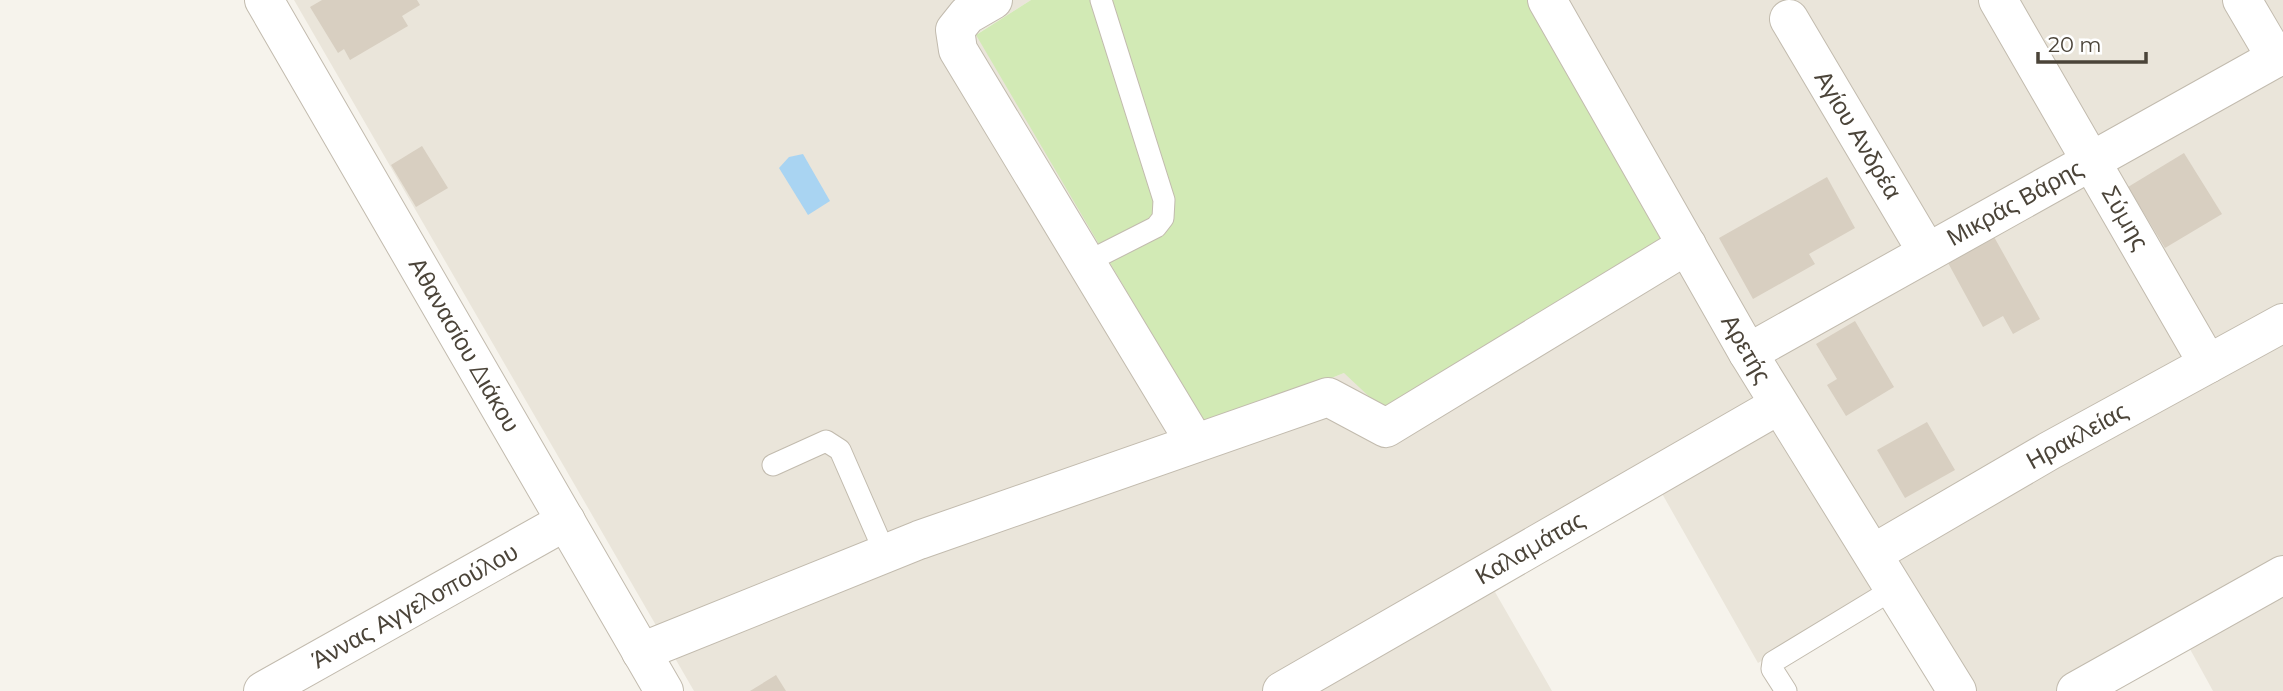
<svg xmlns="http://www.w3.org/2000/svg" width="2283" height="691" font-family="Montserrat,sans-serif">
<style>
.residential{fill:#eae5da}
.green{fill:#d2eab5}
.water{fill:#a9d4f2}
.building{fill:#d8cfc1}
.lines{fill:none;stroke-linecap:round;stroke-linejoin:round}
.service-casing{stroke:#c2bbae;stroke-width:23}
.minor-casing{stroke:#c2bbae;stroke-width:40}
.tertiary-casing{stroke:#c2bbae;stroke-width:40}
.service{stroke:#fff;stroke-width:21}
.minor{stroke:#fff;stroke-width:38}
.tertiary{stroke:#fff;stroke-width:38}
.labels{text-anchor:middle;stroke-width:6;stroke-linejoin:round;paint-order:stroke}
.street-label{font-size:24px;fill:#4b4439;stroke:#fff}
</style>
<rect width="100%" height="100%" fill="#f6f3ec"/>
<path class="residential" d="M294,0H1031L977,34L1207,428L1344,373L1530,0H2283V691H2213L2185,640L2096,691H1945L1888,585L1758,663L1660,490L1495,592L1552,691H694Z"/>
<path class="green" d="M1031,0H1530L1675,256L1393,419L1344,373L1207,428L976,35Z"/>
<path class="water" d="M803,154L830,201L808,215L779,168L789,157Z"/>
<g class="building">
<path d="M322,0H417L420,5L402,16L408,26L350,60L344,49L338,53L310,7Z"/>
<path d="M422,146L448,188L416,207L391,165Z"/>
<path d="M2184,153L2222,214L2165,248L2128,187Z"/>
<path d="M1827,177L1855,228L1809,254L1815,264L1753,299L1719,238Z"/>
<path d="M1993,235L2040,319L2013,334L2003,316L1983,327L1947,261Z"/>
<path d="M1855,321L1894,387L1846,416L1827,385L1837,379L1816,344Z"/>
<path d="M1927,422L1955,470L1905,498L1877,450Z"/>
<path d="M776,675L786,691H750Z"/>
</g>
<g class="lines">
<defs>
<g id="service">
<path d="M1085,263L1156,227L1163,218L1164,200L1101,0"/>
<path d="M773,465L826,441L840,450L885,553"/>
<path d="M1786,691L1772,669L1773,662L1895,588"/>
</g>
<g id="minor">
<path d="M993,0L967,15L955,30L958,50L1194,441"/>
<path d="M1547,0L1748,353L1957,691"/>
<path d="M1998,0L2208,364"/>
<path d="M2242,0L2276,58"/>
<path d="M1789,19L1927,252"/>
<path d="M1748,353L2283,54"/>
<path d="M1874,553L2049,451L2283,323"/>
<path d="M641,652L919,540L1328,397L1386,428L1687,245"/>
<path d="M263,691L566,521"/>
<path d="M1282,691L1779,405"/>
<path d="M2076,691L2283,575"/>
</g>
<path id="tertiary" d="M264,0L664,691"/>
</defs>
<use href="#service" class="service-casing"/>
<use href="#minor" class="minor-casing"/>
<use href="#tertiary" class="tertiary-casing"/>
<use href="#service" class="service"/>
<use href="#minor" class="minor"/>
<use href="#tertiary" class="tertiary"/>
</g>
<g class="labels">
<g class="street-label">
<text transform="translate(1858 135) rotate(59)" y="8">Αγίου Ανδρέα</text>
<text transform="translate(2015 203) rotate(-29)" y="8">Μικράς Βάρης</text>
<text transform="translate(2125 218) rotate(60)" y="8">Σύμης</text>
<text transform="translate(464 345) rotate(60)" y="8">Αθανασίου Διάκου</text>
<text transform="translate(1746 349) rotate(60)" y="8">Αρετής</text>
<text transform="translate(2077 436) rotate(-29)" y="8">Ηρακλείας</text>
<text transform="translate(1530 548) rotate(-30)" y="8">Καλαμάτας</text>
<text transform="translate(415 606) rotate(-29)" y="8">Άννας Αγγελοπούλου</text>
</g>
</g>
<path d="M2038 52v10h108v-10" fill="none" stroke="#4b4439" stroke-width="3.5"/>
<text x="2048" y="52" font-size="21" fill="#4b4439" stroke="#ffffff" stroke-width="5" paint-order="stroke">20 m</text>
</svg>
